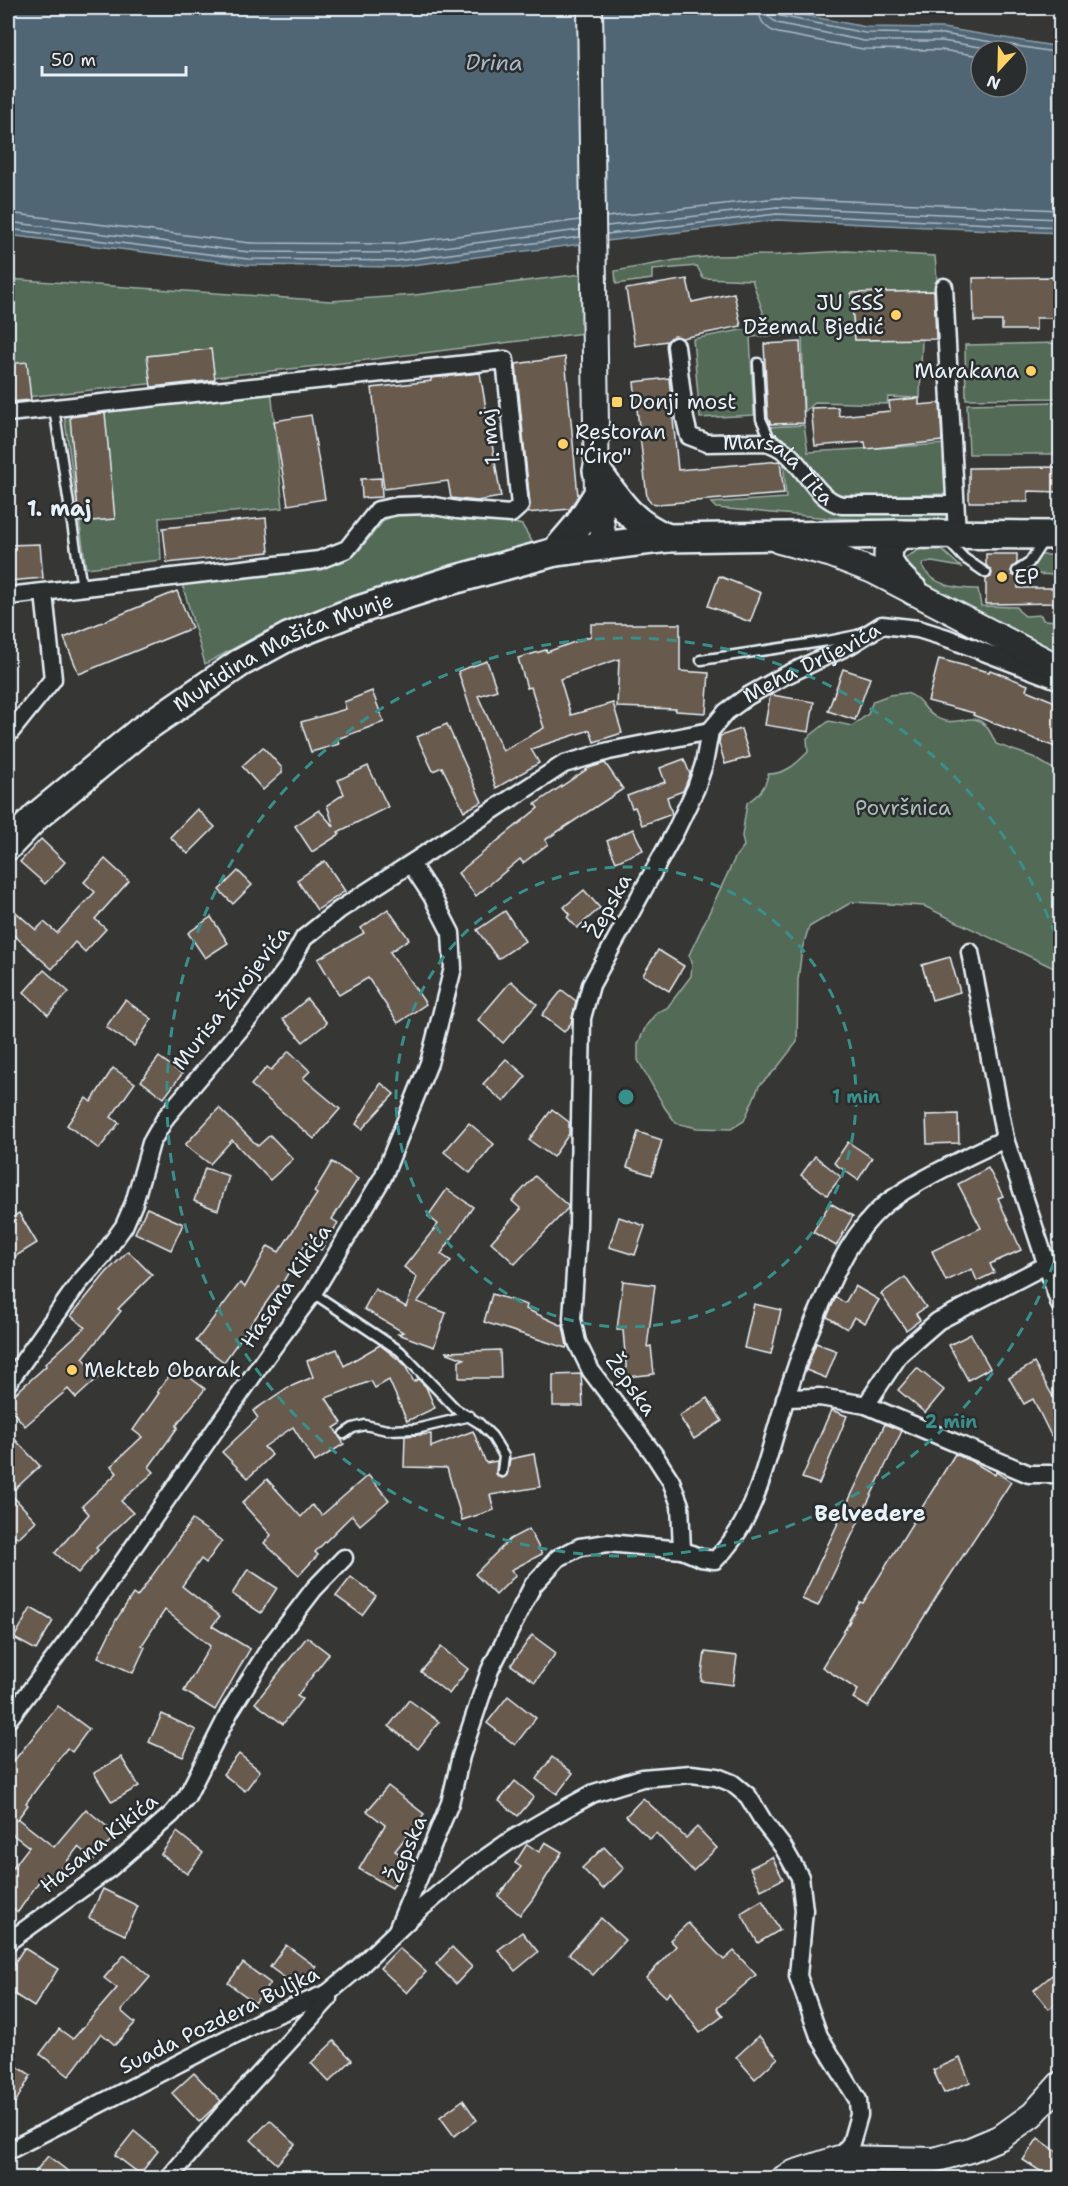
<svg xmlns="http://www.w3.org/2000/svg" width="1068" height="2186" font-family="'Shantell Sans',sans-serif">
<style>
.green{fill:#536a56;stroke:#9eaea7;stroke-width:1.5}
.water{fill:#516675;stroke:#8d9ea9;stroke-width:1.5;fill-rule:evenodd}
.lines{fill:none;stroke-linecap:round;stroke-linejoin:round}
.shore{stroke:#acb9c4;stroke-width:1.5}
.building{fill:#675a4e;stroke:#e8f1f8;stroke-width:1.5}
.service-casing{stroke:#e8f1f8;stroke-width:13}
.minor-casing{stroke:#e8f1f8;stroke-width:21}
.secondary-casing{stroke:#e8f1f8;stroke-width:28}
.primary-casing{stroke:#e8f1f8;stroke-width:32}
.service{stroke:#2a2d2e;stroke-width:8}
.minor{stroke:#2a2d2e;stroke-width:16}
.secondary{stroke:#2a2d2e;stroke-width:24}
.primary{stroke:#2a2d2e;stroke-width:27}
.ring{fill:none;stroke:#3a8f8a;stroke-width:3;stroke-dasharray:10 8}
.poi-dot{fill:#ffd166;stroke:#2a2d2e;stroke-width:2}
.labels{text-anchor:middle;stroke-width:5;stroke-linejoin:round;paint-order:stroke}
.poi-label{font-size:21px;fill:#e8f1f8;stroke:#2a2d2e;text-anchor:start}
.street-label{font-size:21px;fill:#e8f1f8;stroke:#2a2d2e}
.park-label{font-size:21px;fill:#acbbb7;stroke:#2a2d2e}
.water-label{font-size:22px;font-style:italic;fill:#acb9c4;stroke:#2a2d2e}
.neighbourhood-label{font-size:22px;font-weight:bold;fill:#e8f1f8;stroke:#2a2d2e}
.centre{fill:#3a8f8a;stroke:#2a2d2e;stroke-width:3}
.ring-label{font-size:18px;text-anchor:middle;font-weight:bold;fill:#3a8f8a;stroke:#2a2d2e;stroke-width:5;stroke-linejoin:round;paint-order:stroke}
</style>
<rect width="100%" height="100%" fill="#363634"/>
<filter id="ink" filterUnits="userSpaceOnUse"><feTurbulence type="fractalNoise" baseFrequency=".0167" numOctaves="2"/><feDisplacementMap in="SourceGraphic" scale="12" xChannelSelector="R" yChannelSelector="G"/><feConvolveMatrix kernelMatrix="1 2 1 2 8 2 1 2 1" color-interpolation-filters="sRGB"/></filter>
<g filter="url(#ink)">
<g class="green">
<path d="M846,251L935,256L938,291L851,293L855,340L922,339L920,398L888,397L887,404L816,402L804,412L802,334L750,337L754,415L700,418L693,339L741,330H749V323L758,321L763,312L752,280L703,278L697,266L652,270V279L616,284L615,271L676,260L714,256L777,255Z"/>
<path d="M581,274L584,333L318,366L8,399V279L331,301L415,295Z"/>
<path d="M1060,343V398L966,399L965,345Z"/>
<path d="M271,389L283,508L159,518L161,560L86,568L64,414Z"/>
<path d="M1060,402V454H969L967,404Z"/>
<path d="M804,425L808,452L946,444L947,494L838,497C819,484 808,465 792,449C784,441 773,438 767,427Z"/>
<path d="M783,453L830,509L951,513L952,522L830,518L716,508L711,503L786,498Z"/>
<path d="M422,510L499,519L522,525L533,543L335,604L264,632L205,664L182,583L328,566L343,562L357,553L384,520L401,513Z"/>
<path d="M933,542L961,567L932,562L924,563L922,566C933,586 957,589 978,589L981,606L1017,607L1018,610L1025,616L1041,615L1043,620L1060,621V650L1057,653L947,596L912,580L901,560Z"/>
<path d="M1037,555H1060V575L1031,574V565Z"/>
<path d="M906,693C922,697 922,709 934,716C953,729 967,714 980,721C988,726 992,735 996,744L1033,757L1060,773V971L924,906L852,902L809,927L802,949L798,980L797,1042L776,1069L759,1086L744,1121L731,1129L697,1128L676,1123L665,1108L638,1060V1044L646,1026L657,1012L667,1008L691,976L692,962L689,955L736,856L744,846L742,836L747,803C758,795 766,788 768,774C786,774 796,764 808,752L807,738L829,721L852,726L868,714L873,701L889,695Z"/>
</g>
<path class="water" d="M8,8H767L866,27L943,28L1060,47V233L777,220L396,267L248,265L8,235ZM981,51H1017V87H981Z"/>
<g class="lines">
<g class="shore">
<path d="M758,8C759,20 765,29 778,33L863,49L941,50L981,56"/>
<path d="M767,8L769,17L777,23L864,41H942L1006,51"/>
<path d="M775,8L776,13L780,16L865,33L943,34L1060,53"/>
<path d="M8,213L250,243L395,244L580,220"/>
<path d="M607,217L777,198L1060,210"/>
<path d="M8,222L249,252L395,253L580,230"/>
<path d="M607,226L777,207L1060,219"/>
<path d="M8,229L248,259L396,261L580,237"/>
<path d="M607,234L777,214L1060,227"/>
</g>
</g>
<g class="building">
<path d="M1055,277V318H1036V330H1002V321H974L973,278Z"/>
<path d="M687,279L692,302L734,293L741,326L682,338L674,336L667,341L635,346L626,289Z"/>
<path d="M934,291L936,339L855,340L851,293Z"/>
<path d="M800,342L804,423L771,424L768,418L764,344Z"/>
<path d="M211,349L215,380L151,387L147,356Z"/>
<path d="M565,357L578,496L570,509L527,513L530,505L516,364Z"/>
<path d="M27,362L31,400L8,402V364Z"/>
<path d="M480,373L501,497L477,501L451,498L448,481L384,489L372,388L431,381V378Z"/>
<path d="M669,378L678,470L780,461L784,494L658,504L651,503L647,498L634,382Z"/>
<path d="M919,398V405L940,403L942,441L866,449L865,442L815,446L811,408L838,407L839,416L890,411L889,401Z"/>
<path d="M105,413L115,519L79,522L70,417Z"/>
<path d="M311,415L325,499L288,505L274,421Z"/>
<path d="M1060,467V492L1028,491V502H969V468Z"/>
<path d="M381,478L382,497L362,498L361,479Z"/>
<path d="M266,518L269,552L167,563L163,528Z"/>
<path d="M40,544L43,578L8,581V545Z"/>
<path d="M986,554H1017V563L1011,571L1012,575L1017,577L1018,588H1060V603L986,604V579L991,577L992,573L986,565Z"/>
<path d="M719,576L761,593L750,622L708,606Z"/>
<path d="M177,591L192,628L79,674L64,638Z"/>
<path d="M591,624H680V671L709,673L706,713L676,711V709L617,707L619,659L560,679L571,715L613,703L622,733L594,742L590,730L531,749L539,763L496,788L458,671L487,661L497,690L478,696L503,751L544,728L531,687L527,688L518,658L546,650L547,652L591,636Z"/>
<path d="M939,659L989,672L990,670L1028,685L1026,690L1060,704V749L973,715L974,713L928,701Z"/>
<path d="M843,669L870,678L855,720L828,711Z"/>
<path d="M372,691L384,722L337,739L339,744L311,752L301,722L346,709L344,702Z"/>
<path d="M772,695L814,702L809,732L765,725L770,696Z"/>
<path d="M447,724L482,802L464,811L442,767L433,771L417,737Z"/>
<path d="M741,729L750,757L725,764L719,743L720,736Z"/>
<path d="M263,747L282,768V773L263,790L242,766Z"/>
<path d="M684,759L690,774L686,784L683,791L667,797L672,814L642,825L635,807L632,808L627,796L665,782L660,768Z"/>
<path d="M605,763L623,789L545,840L548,844L523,863L520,859L476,896L458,873L538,808L535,804L589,768Z"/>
<path d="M368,766L388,807L338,832L340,834L312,852L295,826L319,810L334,827L327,805L344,794L338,780Z"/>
<path d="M197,809L215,827L188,854L170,837Z"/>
<path d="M633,829L643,850L616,862L607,841Z"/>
<path d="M41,839L65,862L45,884L20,862Z"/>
<path d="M105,859L129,881L95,919L106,929L85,952L75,942L52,969L8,930V905L36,930L44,922L57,933L95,892L84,882Z"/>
<path d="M325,861L345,891L317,910L297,880Z"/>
<path d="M238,871L252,885L233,904L219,890Z"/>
<path d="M584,890L600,908L577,928L567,917L570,914L564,907Z"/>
<path d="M388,909L409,939L390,952L426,1004L398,1023L368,978L339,995L318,959L364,933L361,928Z"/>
<path d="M505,911L525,941L498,959L477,930Z"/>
<path d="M211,917L228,943L205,958L188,933Z"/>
<path d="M658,950L684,966L669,991L643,975Z"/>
<path d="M950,957L960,992L932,1000L922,965Z"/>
<path d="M44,970L69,992L48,1015L24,992Z"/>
<path d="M511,981L537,1004L503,1043L478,1020Z"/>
<path d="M562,990L576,1001L571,1023L564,1032L542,1015Z"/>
<path d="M307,999L327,1023L303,1042L283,1019Z"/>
<path d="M125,1000L152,1019L134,1046L106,1027Z"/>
<path d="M289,1051L310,1071L303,1078L340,1109L314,1139L251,1085L267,1067L271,1070Z"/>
<path d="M159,1057L182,1074L164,1098L141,1081Z"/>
<path d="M506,1059L526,1076L504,1102L483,1084Z"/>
<path d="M113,1068L135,1083L111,1117L119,1123L99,1149L67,1125L86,1098L91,1102Z"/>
<path d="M381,1083L394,1094L362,1129L356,1124Z"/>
<path d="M219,1108L258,1146L270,1135L293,1159L270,1180L232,1140L210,1164L185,1145Z"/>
<path d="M552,1109L569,1122V1134L553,1157L529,1140Z"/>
<path d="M958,1114L959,1143L927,1144L926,1115Z"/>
<path d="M469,1123L494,1144L470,1173L444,1152Z"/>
<path d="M638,1132L662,1140L652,1175L627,1167Z"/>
<path d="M848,1142L872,1158L858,1180L834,1163Z"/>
<path d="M815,1156L841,1177L827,1195L801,1175Z"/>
<path d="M332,1162L358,1179L332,1219L338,1223L321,1250L307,1241L280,1287L278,1286L224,1362L196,1341L240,1283L245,1287L268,1246L279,1252L317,1194L314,1192Z"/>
<path d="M205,1168L229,1176L218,1210L194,1201Z"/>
<path d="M988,1168L1003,1196L998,1198L1021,1250L990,1264L994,1273L977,1281L972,1269L946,1281L932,1251L981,1228L958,1184Z"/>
<path d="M535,1176L568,1206V1208L515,1264L491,1242L521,1209L512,1201Z"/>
<path d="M447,1189L473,1207L441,1254L451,1261L417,1302L446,1313L434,1347L398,1334L403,1332L364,1309L375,1289L406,1307L417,1277L404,1267L438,1224L428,1216Z"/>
<path d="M830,1203L853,1216L836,1246L813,1232Z"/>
<path d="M147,1208L183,1224L171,1250L135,1233Z"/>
<path d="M19,1213L37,1243L8,1261V1220Z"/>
<path d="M619,1217L645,1226L635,1255L609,1247Z"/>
<path d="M128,1251L152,1275L118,1309L121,1311L83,1358L100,1376L76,1398L68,1389L25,1426L8,1406V1400L46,1366L45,1364L85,1327L71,1316L106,1273Z"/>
<path d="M905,1277L926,1307L916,1314L920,1320L906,1330L881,1294Z"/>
<path d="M623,1281L655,1285L647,1347L651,1346L654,1374L627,1377L623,1330H617Z"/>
<path d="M855,1286L879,1300L865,1323L854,1317L847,1329L827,1317L836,1297L845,1303Z"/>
<path d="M492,1294L527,1305L526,1309L563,1326L567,1346L566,1348L484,1322Z"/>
<path d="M754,1304L781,1310L771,1354L744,1348Z"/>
<path d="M971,1334L990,1368L968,1380L949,1345Z"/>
<path d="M816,1343L837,1351L826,1378L806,1370Z"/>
<path d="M380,1345L404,1364L414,1382L418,1379L426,1387L435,1408L407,1421L389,1380L375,1388L371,1381L326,1398L342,1423L334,1428L344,1444L315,1462L293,1427L264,1447L272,1455L248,1478L222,1452L258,1418L253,1411L287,1388L313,1377L307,1361L337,1349L344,1366Z"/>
<path d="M500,1350L501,1378H459V1361L464,1359L445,1352Z"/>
<path d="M1034,1363L1060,1409V1454L1033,1399L1024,1404L1009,1378Z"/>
<path d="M176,1367L205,1389L176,1426L178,1427L149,1467L154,1472L121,1501L133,1513L96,1548L98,1550L78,1573L55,1553L89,1514L82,1506L117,1473L111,1466L142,1437L133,1430L159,1393L157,1392Z"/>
<path d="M917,1368L944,1390L925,1413L898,1390Z"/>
<path d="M581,1374L583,1406H553V1375Z"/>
<path d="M707,1398L722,1421L694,1439L679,1416Z"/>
<path d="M831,1410L847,1416L819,1484L802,1478Z"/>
<path d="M885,1424L902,1431L818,1606L802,1599Z"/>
<path d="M473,1431L486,1463L497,1461L496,1474L501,1478L507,1475L510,1459L534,1454L540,1487L490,1495L494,1510L462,1520L447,1468L404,1467L405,1436L431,1434V1447Z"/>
<path d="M8,1432L40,1466L15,1489L8,1480Z"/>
<path d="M955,1454L973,1462L995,1475L996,1472L1011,1482L940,1591L868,1707L853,1698L858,1690L822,1667L850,1621L849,1620L860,1602L863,1603Z"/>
<path d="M368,1475L389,1500L360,1525L352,1515L315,1552L318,1555L299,1575L264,1543L271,1535L242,1503L267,1479L301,1517L312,1505L322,1515Z"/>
<path d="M8,1491L36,1521L18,1538L16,1536L8,1544Z"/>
<path d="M192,1520L222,1541L206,1563L201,1559L182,1586L220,1616L212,1626L250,1649L215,1710L184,1691L210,1646L165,1610L142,1645L145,1647L133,1673L98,1657L116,1620L133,1594L137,1597Z"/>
<path d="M529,1529L542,1554L511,1570L516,1575L496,1595L475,1574L510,1539Z"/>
<path d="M248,1569L277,1588L261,1613L232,1594Z"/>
<path d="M351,1577L376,1596L362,1615L336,1596Z"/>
<path d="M31,1608L53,1621L36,1650L14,1638Z"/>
<path d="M532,1635L556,1653L535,1682L511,1665Z"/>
<path d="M307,1637L329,1654L297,1696L302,1699L283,1724L255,1703Z"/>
<path d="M441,1647L468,1669L449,1694L421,1672Z"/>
<path d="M705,1652L737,1656L733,1685L701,1681Z"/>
<path d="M508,1696L536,1718L515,1745L487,1723Z"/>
<path d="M409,1700L439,1722L418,1749L389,1726Z"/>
<path d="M58,1706L89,1729L72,1752L67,1748L26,1803L28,1805L16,1821L18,1819L54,1847L86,1809L116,1834L94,1860L78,1847L50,1884L42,1877L18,1912L8,1905V1874L29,1847L8,1831V1768Z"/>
<path d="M162,1714L196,1730L183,1757L149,1742Z"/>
<path d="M239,1754L260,1771L245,1791L223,1774Z"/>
<path d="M121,1757L139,1786L112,1802L94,1773Z"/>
<path d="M552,1757L573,1773L557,1794L536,1779Z"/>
<path d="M515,1781L534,1797L518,1816L499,1801Z"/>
<path d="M388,1786L424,1814L395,1851L409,1859L392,1888L359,1869L385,1825L367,1811Z"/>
<path d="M643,1798L686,1838L697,1827L717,1848L693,1871L656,1833L650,1839L626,1816Z"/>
<path d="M177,1832L203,1853L187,1874L161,1854Z"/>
<path d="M545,1842L562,1852L532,1900L520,1915L498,1896L521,1867L515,1863L527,1844L539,1852Z"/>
<path d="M604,1847L624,1868L603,1889L582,1868Z"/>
<path d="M772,1857L783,1879L761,1890L750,1868Z"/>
<path d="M103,1889L138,1906L125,1935L89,1918Z"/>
<path d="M762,1900L780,1930L758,1943L741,1913Z"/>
<path d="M601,1918L625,1940L593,1975L569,1954Z"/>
<path d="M688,1923L724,1960L734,1951L756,1975L717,2008L723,2016L700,2033L670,1992L666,1997L646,1978L676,1946L670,1940Z"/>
<path d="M522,1932L538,1952L515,1971L498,1950Z"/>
<path d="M286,1945L316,1967L300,1989L270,1967Z"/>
<path d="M452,1947L472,1967L456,1984L436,1964Z"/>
<path d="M24,1948L58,1969L34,2007L8,1990V1973Z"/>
<path d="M399,1948L426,1972L407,1993L380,1968Z"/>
<path d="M124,1955L150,1977L121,2011L135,2023L115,2045L101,2033L69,2076L40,2054L59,2029L73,2039L117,1988L104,1978Z"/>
<path d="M243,1963L270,1983L255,2003L228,1983Z"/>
<path d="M1052,1975L1060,1986V2000L1049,2009L1034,1990Z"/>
<path d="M759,2036L778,2058L755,2079L736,2057Z"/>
<path d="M334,2041L352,2060L329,2082L311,2063Z"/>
<path d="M960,2058L970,2082L944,2093L933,2070Z"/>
<path d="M8,2061L31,2075L8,2115Z"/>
<path d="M194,2073L221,2101L199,2122L172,2093Z"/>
<path d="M463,2100L477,2120L454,2136L440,2117Z"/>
<path d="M270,2120L295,2144L277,2164L251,2140Z"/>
<path d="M134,2131L158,2151L140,2174L115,2155Z"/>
<path d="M1038,2138L1060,2154V2165L1051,2178L1023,2160Z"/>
<path d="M48,2156L77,2178H30Z"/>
</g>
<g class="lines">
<defs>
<g id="service">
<path d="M758,363L761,419L772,443"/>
<path d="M54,408L82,588"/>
<path d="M948,541L964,558L986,573"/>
<path d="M1017,571L1029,563L1044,540"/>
<path d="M701,660L828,641L857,635"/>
<path d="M313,1293L400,1351L456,1409L479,1423L492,1436L504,1456L502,1472"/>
<path d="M344,1434L353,1428L365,1425L387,1430L416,1429L470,1416"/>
</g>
<g id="minor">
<path d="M944,287L957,534"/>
<path id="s1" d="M676,346L685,419L689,436L707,443L764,442C802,449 809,498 842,505H955"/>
<path d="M8,413L505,360L520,506L511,514L457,510L429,505L397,506L378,510L347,549L319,560L8,596"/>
<path d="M8,735L53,679L44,593"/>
<path d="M970,952L1005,1139L1060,1305"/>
<path d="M8,1383L78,1284L102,1257L124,1226L134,1203L151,1143L166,1117L252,1015L288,967L304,938L339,910L564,764L609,751L710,731"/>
<path d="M785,1398L820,1397L866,1405L1029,1474H1056L1060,1472"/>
<path d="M866,1405L900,1354L938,1321L1048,1264"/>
<path d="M682,1550L701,1558L715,1560C750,1527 762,1479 775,1434C788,1387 804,1342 824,1298C839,1264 854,1232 882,1207C888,1201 897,1196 904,1191C936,1171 970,1155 1005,1139"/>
<path d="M8,1720L72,1635L268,1354L313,1293L383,1177L429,1063L453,968L451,933L432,896L411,864"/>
<path id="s2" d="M397,1930L450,1803L461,1756L490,1670L533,1585L558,1558L580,1547L608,1543L682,1550L680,1505L671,1481L653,1453L591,1371L577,1342L572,1319L578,1226L582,1018L591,985L675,832L696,788L704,764L710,731L726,712L748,696L782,677L850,645L882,625L918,629L947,638L1060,681"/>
<path d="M8,1942L109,1869L172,1814L187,1796L230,1711L272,1644L314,1589L344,1558"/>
<path d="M8,2151L263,2020L328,1993L358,1968L418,1911L465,1872L511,1840L554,1815L594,1793L642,1778L691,1774L717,1777L732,1783L748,1796L765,1824L783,1847L800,1877L804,1910L798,1976L819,2036L858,2100L859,2115L851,2143L839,2158"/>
<path d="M169,2178L222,2115L328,1999V1993"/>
</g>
<g id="secondary">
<path d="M590,8L597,495L605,546"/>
<path d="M779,541L832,555L873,571L1060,668"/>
<path d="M784,2178L793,2173L839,2158L934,2160L970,2150L1001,2137L1033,2114L1060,2084"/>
</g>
<g id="primary">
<path d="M597,471C619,502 632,524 668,538"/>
<path d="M901,534C874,556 895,574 914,591"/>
<path d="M555,552L579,524L597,495"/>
<path id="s3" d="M8,846L37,816L139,732L240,663L288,637L352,612L446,582L555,552L668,538L901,534L1060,535"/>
</g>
</defs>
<use href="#service" class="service-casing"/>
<use href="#minor" class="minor-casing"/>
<use href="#secondary" class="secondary-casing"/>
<use href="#primary" class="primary-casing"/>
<use href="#service" class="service"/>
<use href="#minor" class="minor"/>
<use href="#secondary" class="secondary"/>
<use href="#primary" class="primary"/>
</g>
</g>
<g class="ring">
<circle cx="626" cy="1097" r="230"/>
<path d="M1060 1246A459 459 0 1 1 1060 948"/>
</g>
<g class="poi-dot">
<circle cx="896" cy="315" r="6"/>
<circle cx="1031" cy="371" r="6"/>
<rect x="611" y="396" width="12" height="12" rx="3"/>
<circle cx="563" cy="444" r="6"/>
<circle cx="1002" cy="577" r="6"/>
<circle cx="72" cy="1370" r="6"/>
</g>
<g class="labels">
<g class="poi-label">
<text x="884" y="310" text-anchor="end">JU SSŠ<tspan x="884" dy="24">Džemal Bjedić</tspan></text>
<text x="1019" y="378" text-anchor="end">Marakana</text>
<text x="629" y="409">Donji most</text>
<text x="575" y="439">Restoran<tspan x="575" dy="24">"Ćiro"</tspan></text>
<text x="1014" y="584">EP</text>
<text x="84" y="1377">Mekteb Obarak</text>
</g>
<g class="street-label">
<text transform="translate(490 437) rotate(-96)" y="7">1. maj</text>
<text dy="7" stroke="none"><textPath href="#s1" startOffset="192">Maršala Tita</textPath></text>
<text dy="7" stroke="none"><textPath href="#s3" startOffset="340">Muhidina Mašića Munje</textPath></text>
<text dy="7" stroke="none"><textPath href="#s2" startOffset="1540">Meha Drljevića</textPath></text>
<text transform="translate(609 906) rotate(-61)" y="7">Žepska</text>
<text transform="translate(231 998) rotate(-52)" y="7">Murisa Živojevića</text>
<text transform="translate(286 1286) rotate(-56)" y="7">Hasana Kikića</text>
<text transform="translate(631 1385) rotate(54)" y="7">Žepska</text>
<text transform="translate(99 1843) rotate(-39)" y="7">Hasana Kikića</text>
<text transform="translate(407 1849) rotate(-67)" y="7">Žepska</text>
<text transform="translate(219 2020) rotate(-26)" y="7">Suada Pozdera Buljka</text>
</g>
<g class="park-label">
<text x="903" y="815">Površnica</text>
</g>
<g class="water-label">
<text transform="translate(494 62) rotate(1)" y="8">Drina</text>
</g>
<g class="neighbourhood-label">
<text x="59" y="516">1. maj</text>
<text x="870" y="1521">Belvedere</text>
</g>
</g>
<circle cx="626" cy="1097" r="9" class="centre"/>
<g class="ring-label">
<text x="856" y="1103">1 min</text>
<text x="951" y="1428">2 min</text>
</g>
<rect width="1068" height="2186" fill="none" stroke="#2a2d2e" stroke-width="30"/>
<rect x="15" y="15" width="1038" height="2156" fill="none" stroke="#e8f1f8" stroke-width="2" filter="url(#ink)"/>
<g transform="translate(999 69) rotate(202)"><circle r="28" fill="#2a2d2e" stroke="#767b7f" stroke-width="1.5"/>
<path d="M0-4.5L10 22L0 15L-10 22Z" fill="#ffd166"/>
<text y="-9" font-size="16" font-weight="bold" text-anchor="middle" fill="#e8f1f8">N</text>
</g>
<path d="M42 66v9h144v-9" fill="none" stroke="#e8f1f8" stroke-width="3"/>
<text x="51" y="66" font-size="18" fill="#e8f1f8" stroke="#2a2d2e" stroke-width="4.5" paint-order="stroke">50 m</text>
</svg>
